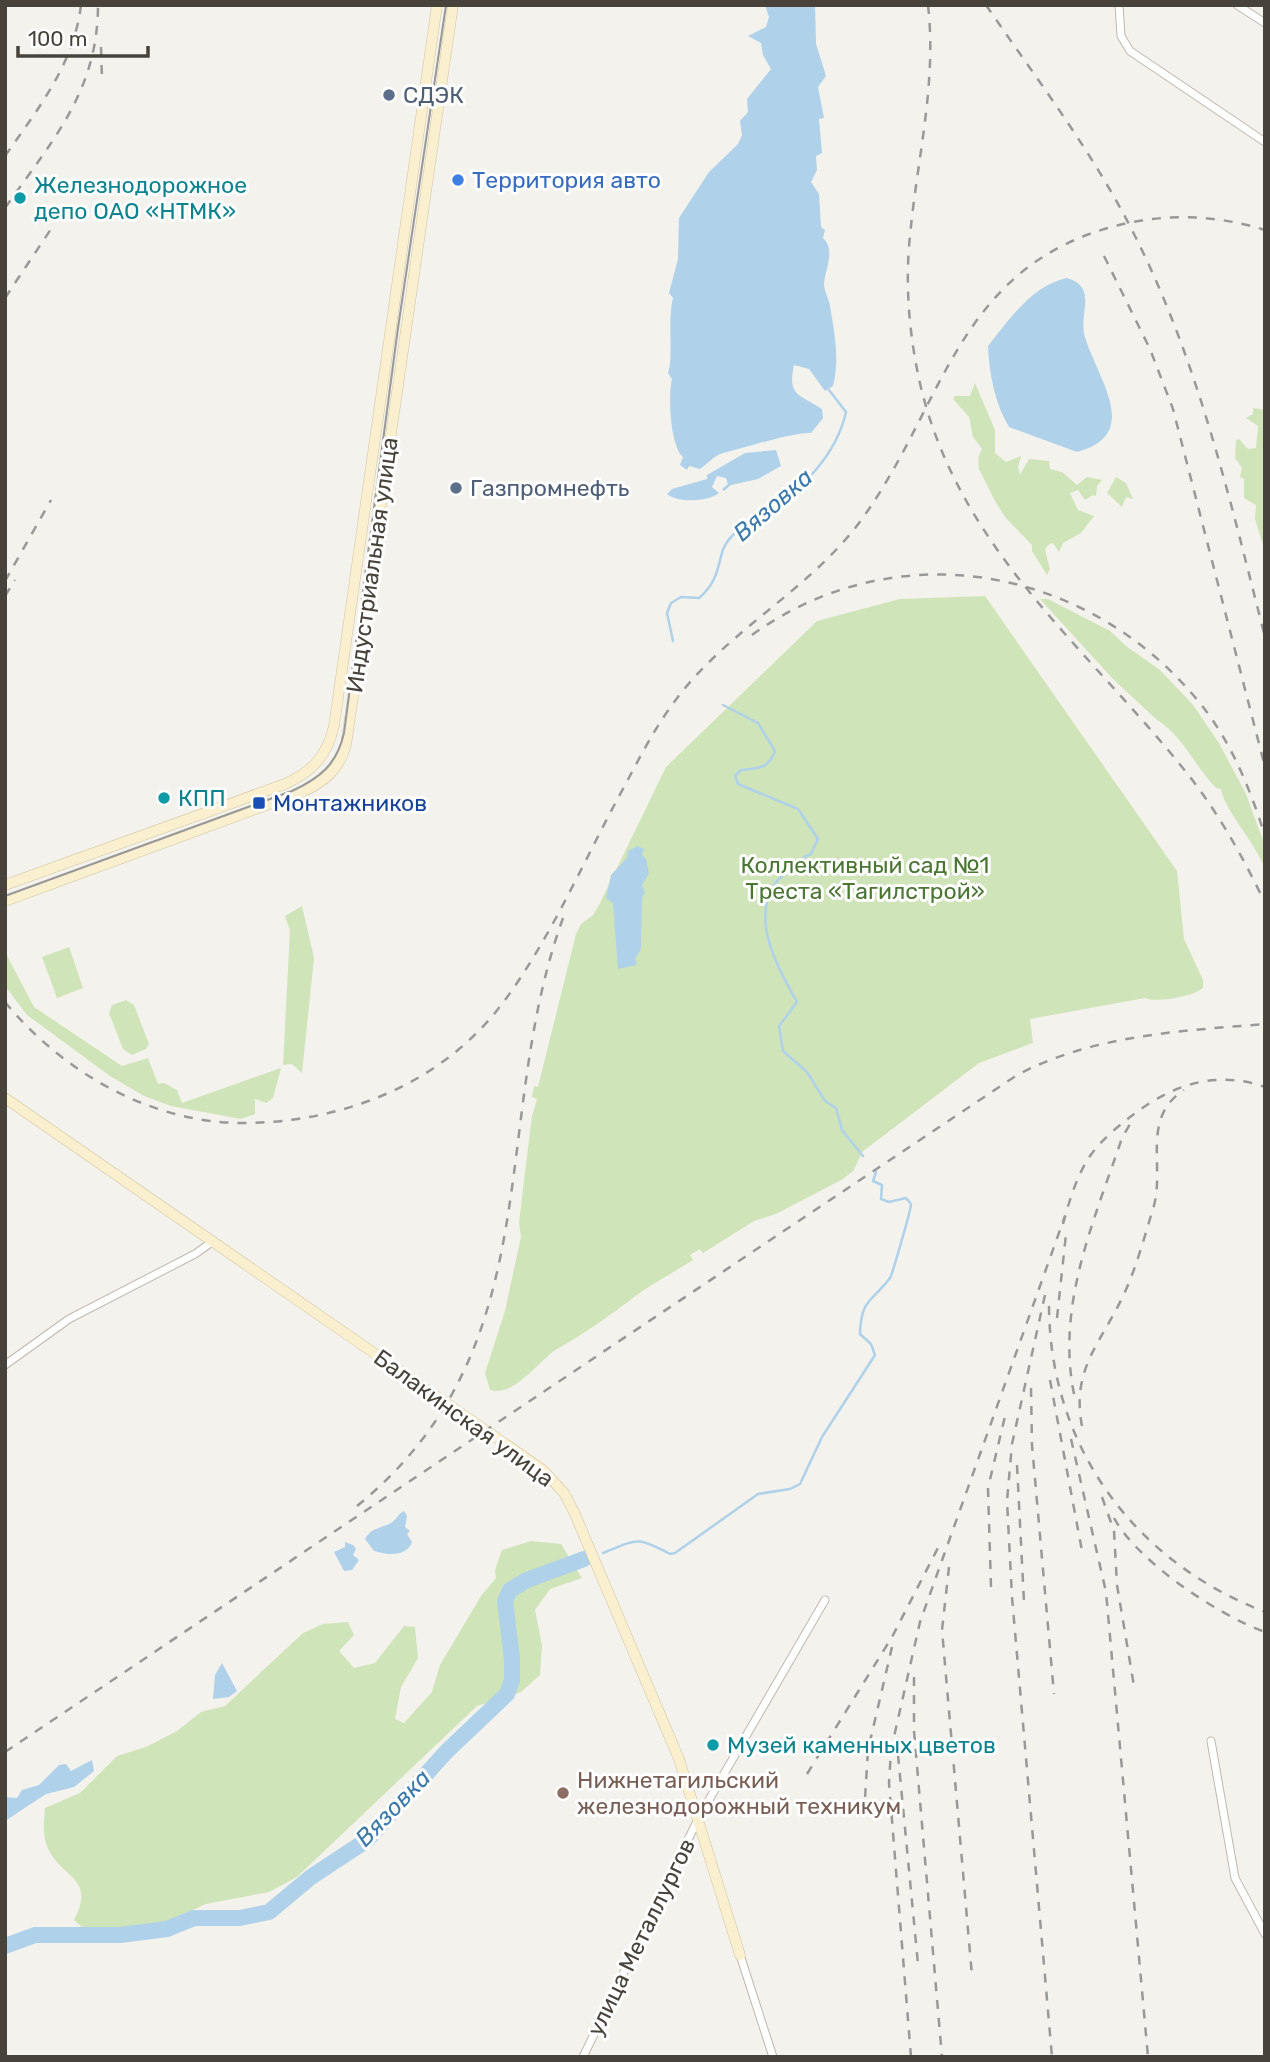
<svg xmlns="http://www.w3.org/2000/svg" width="1270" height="2062" font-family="Rubik,sans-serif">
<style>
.green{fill:#d0e4b9}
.water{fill:#afd1ea}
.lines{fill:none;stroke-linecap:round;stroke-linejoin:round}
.stream{stroke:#afd1ea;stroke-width:2.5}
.river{stroke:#afd1ea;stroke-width:16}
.street-casing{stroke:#bfb9af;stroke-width:9}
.secondary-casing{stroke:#cfc4a0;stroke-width:11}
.street{stroke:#fff;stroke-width:7}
.secondary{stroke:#faf0d0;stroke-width:10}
.tram{stroke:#999;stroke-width:2}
.rail{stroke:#999;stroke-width:2.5;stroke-dasharray:9 9;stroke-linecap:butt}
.service-dot{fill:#5c6f8a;stroke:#fff;stroke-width:2.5}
.shop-dot{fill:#3f7fe0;stroke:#fff;stroke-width:2.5}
.culture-dot{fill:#0f9aa8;stroke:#fff;stroke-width:2.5}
.transit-dot{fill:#1a4fb4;stroke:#fff;stroke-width:2.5}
.education-dot{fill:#8d6e63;stroke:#fff;stroke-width:2.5}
.labels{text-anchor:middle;stroke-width:6;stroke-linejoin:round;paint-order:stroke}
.service-label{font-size:23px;fill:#4e5e75;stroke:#fff;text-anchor:start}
.shop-label{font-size:23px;fill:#366cbe;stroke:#fff;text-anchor:start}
.culture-label{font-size:23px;fill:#0d838f;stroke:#fff;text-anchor:start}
.street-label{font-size:23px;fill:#48433a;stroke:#fff}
.transit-label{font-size:23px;fill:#164399;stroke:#fff;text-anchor:start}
.park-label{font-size:23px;fill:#4a7532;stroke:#fff}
.education-label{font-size:23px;fill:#785e54;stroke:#fff;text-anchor:start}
.water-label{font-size:24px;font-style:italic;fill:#3c7aaa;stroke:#fff}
</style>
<rect width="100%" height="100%" fill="#f4f2ec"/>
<g class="green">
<path d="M975,383L995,430V453L1006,462L1021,456L1018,467L1020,475L1029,459L1049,461L1050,469L1062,472L1077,485L1087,477L1102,480L1097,486L1096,496L1093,495L1085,500L1078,490L1070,493L1078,510L1094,516L1081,533L1063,543L1059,552L1053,543L1048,545L1045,550L1050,569L1047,575L1032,551V545L1005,517L995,501L979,469L978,458L982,449L973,437L969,417L953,399L955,396H970Z"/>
<path d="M1253,408L1265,410V551L1255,519L1256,505L1244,498V479L1240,477L1242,468L1235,458L1236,440L1239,439L1248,449L1256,448L1258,426L1246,418L1253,414Z"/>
<path d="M1116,477L1126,483L1133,499L1126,497L1122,507L1107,493Z"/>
<path d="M985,596L1177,871L1184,939L1203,980V988C1192,997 1155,1003 1145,998L1030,1019L1033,1043L979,1063L862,1152L854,1170L843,1179L776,1214L754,1221L703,1253L700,1249L690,1255L693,1260C673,1273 651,1284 633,1298C609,1316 584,1334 557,1349C538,1361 515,1397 490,1390L485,1373L505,1311L521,1237L519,1223L525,1172L532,1116L537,1099L532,1097L534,1086L538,1087L576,934L581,924L593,915L600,903L666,767L817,621L900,599Z"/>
<path d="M1040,599H1048L1110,631L1126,646L1160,670L1193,705L1219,743L1246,794L1265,846V869C1255,841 1225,812 1221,789L1216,788C1194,765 1183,736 1156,719L1113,679Z"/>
<path d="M302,906L314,958L302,1073L292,1064L283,1065L290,930L285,916Z"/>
<path d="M69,947L83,988L57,998L42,957Z"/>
<path d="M5,952L34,1007L122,1066L148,1058L158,1084L164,1083L177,1090L182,1103L281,1068L273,1098L266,1103L255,1099V1114L241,1119L171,1106L144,1096L110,1076L27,1015L5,986Z"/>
<path d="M126,1000L134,1005L149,1044L146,1049L132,1055L123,1049L109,1013L112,1005Z"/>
<path d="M531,1541L561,1544L582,1578L550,1589L535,1610L542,1645L540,1675L521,1692L477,1706L297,1877L269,1892L206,1904L148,1930L84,1929L74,1920C97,1876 60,1879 47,1846C42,1833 44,1822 45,1808L80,1793L117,1756L146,1747L177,1731L201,1712L225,1706L303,1633L323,1624L348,1622L354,1635L339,1651L354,1668L375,1663L404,1626L415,1627L418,1658L401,1687L395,1719L404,1723L432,1692L440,1665L481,1596L496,1578L495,1570L502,1550Z"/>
</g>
<g class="water">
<path d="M765,5H815L816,44L826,76L818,87L824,118L819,119L822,153L816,156L817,170L811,182L819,194L821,227L825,230L823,238C836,250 825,269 824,284C824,291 829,299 830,306C834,331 840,359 833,386L825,391L809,369L794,365C787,397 800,394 822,409L823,418L811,433C792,432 745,448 723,453C715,455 707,464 700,469L689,466L687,470L680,465L683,457C670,446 668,395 672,379L668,373C674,356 667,322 673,298L669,293L678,259L679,218L709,172L738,144L742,135L740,121L748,112L747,99L771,69L763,55L761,43L748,36L766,27L769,17Z"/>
<path d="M1067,278C1097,287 1080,312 1084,333C1093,373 1146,434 1077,452L1009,427C995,404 989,373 988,346C1008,321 1032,285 1067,278Z"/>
<path d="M776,450L781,466L758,479L731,485L724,491L722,489L728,484L726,478L717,476L712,487L719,493C707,502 678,503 667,494L672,489L707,479V475L745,453Z"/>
<path d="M638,846L644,849L642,855L646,859L649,873L642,885L645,893L642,897L641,949L635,959L637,965L618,969L613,903L606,898L611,875L627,858L628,851Z"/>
<path d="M404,1511L407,1516L405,1527L410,1531L407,1534L412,1542C407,1557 387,1555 374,1551L365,1539C372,1527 380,1529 391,1523C397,1519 398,1514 404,1511Z"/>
<path d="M345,1542L353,1545L356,1549L353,1555L359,1560L352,1570L344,1571L334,1552L345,1547Z"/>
<path d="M222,1663L237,1691L229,1697L213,1699L215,1675Z"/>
<path d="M92,1760L94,1771L74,1787L46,1794L5,1821V1797L17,1798L22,1790L39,1785L59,1765L66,1764L71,1771Z"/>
</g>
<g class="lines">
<g class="stream">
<path d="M673,641L667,613L671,603L681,597L699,598C725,576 715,553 731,537C740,527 753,524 763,517C800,490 836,457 846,412L829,390"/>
<path d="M723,705L758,723L775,751C768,769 759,768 741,770L735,776L738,784L798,809L818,839L811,854C800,858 798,862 790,870C787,873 781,876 778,880C748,916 778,969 797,1002L779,1026L783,1051L807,1072L825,1101L836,1108L842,1130L863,1156"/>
<path d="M603,1553C638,1539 636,1536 670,1554L675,1553L758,1494L790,1489L800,1484L822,1437L875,1355L871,1344L860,1334C861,1298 872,1302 890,1278C892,1275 911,1210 911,1204L906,1198L889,1202L881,1199L882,1185L873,1181L876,1172"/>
</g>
<path class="river" d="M5,1946L35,1935H120L167,1929L194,1918H240L269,1912L311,1877L367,1840L446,1752L507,1694L512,1680V1659L505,1601L510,1590L527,1580L584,1559"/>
<defs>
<g id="street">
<path d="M1119,5L1121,36L1130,51L1265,142"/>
<path d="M1237,5L1265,23"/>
<path d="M5,1365L69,1319L195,1254L212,1242"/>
<path d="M1211,1741L1235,1878L1265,1934"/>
<path d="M740,1955L773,2057"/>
<path d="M583,2057L699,1817L825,1600"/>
</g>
<g id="secondary">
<path d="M5,885L285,784C313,771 327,756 334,726L437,5"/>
<path d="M5,901L302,792C324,782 340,769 346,745L453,5"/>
<path d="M5,1098L543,1470L564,1493L574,1512L679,1759L740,1955"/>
</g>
</defs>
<use href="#street" class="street-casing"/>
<use href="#secondary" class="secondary-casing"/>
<use href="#street" class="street"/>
<use href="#secondary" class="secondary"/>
<path class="tram" d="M5,896L292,791C320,778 337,764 344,733L398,328L446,5"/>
<g class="rail">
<path d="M928,5C937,84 917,159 910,236C905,283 909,333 919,379C956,547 1085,645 1186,772C1218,812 1243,857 1265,903"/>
<path d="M986,5C1038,81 1095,155 1136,238C1199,364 1230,500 1265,637"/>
<path d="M101,47L102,79"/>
<path d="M5,156C38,109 74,64 81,5"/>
<path d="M5,208C52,141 98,91 98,5"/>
<path d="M1104,256L1150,349L1173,409L1265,767"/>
<path d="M5,298L53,226"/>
<path d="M5,581L51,500"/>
<path d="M5,596L15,580"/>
<path d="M752,635C899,529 1094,568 1203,707C1232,744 1251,791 1265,836"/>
<path d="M5,1002C62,1071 147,1121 238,1123C340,1124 443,1085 505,1000C552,936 585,858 624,787C639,759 653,731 672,705C723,633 806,593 859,523C945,407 955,266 1119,225C1168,213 1217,215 1265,230"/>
<path d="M1063,1224C1069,1202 1076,1178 1088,1159C1099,1142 1115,1129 1130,1117C1170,1086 1214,1069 1265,1087"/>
<path d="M1045,1295L1012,1444L1007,1501L1012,1597L1052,2057"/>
<path d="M1049,1306C1050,1448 1135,1562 1265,1612"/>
<path d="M1057,1318L1066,1234"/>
<path d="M1050,1380L1082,1551"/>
<path d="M1031,1388L1032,1445L1054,1694"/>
<path d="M1074,1394C1056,1305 1094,1221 1122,1138L1133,1119"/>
<path d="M1082,1426C1071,1369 1101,1343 1123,1296C1136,1269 1144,1238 1153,1209C1166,1168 1140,1118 1184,1090"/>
<path d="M1071,1439L1106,1592L1148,2057"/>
<path d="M1017,1465L1024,1602"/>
<path d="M1102,1497L1114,1531L1117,1585L1134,1686"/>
<path d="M357,1506C556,1344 486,1120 566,910"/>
<path d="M1114,1518C1138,1562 1218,1615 1265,1632"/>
<path d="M949,1567L942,1630L972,1976"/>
<path d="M991,1587L988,1488L1006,1412"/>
<path d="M914,1677V1731L942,2057"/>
<path d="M5,1752L1017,1075C1093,1035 1180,1031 1265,1024"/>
<path d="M898,1755L918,1964"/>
<path d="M807,1774L892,1637L941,1542"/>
<path d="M864,1815L868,1750L892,1647"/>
<path d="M911,2057L889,1783L891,1750L920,1622L1065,1216"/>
</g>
</g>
<g class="service-dot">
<circle cx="389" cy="95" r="7"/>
<circle cx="456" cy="488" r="7"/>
</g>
<circle class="shop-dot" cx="458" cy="180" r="7"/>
<g class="culture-dot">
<circle cx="20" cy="198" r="7"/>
<circle cx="164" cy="798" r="7"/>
<circle cx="713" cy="1745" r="7"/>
</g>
<rect class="transit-dot" x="252" y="796" width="14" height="14" rx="3.5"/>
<circle class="education-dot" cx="563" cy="1793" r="7"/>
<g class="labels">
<g class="service-label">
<text x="403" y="103">СДЭК</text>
<text x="470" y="496">Газпромнефть</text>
</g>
<g class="shop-label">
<text x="472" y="188">Территория авто</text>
</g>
<g class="culture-label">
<text x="34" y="193">Железнодорожное<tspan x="34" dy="26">депо ОАО «НТМК»</tspan></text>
<text x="178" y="806">КПП</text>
<text x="727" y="1753">Музей каменных цветов</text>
</g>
<g class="street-label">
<text transform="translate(372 565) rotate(-82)" y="8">Индустриальная улица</text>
<text transform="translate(464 1418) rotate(36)" y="8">Балакинская улица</text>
<text transform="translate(641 1937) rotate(-64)" y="8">улица Металлургов</text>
</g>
<g class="transit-label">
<text x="273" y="811">Монтажников</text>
</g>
<g class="park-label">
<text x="865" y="873">Коллективный сад №1<tspan x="865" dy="26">Треста «Тагилстрой»</tspan></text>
</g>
<g class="education-label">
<text x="577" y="1788">Нижнетагильский<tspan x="577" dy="26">железнодорожный техникум</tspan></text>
</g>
<g class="water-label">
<text transform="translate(773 505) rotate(-41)" y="8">Вязовка</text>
<text transform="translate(393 1808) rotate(-46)" y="8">Вязовка</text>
</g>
</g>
<rect width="1270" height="2062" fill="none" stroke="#48433a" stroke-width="14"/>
<path d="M18 46v10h130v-10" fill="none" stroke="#48433a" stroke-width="3.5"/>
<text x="28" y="46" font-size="21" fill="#48433a" stroke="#ffffff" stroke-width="5" paint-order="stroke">100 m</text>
</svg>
